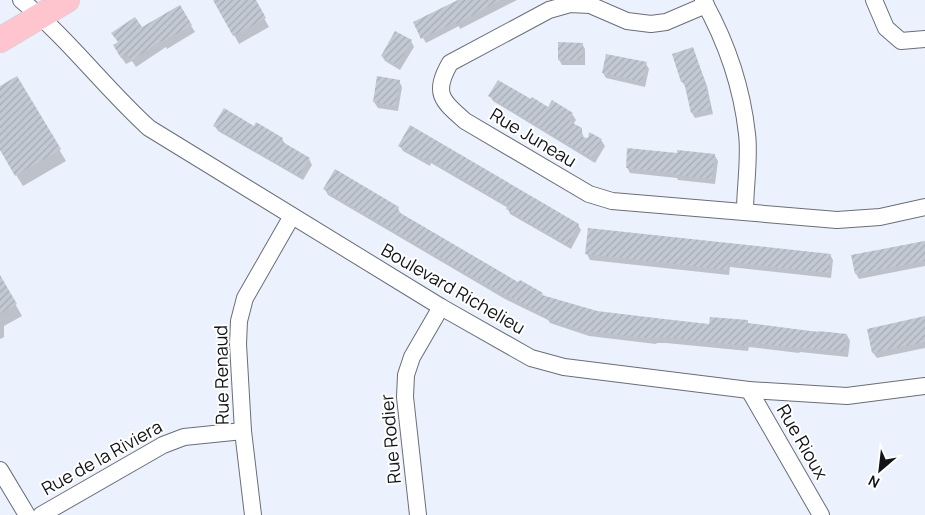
<svg xmlns="http://www.w3.org/2000/svg" width="925" height="515" font-family="Manrope,sans-serif">
<style>
.shadow{fill:#0003}
.building{fill:url(#building-hatch)}
.lines{fill:none;stroke-linecap:round;stroke-linejoin:round}
.minor-casing{stroke:#696e77;stroke-width:18}
.primary-casing{stroke:#d0d0d1;stroke-width:26}
.minor{stroke:#fff;stroke-width:16}
.primary{stroke:#fec5ce;stroke-width:25}
.labels{text-anchor:middle;stroke-width:4;stroke-linejoin:round;paint-order:stroke}
.street-label{font-size:18px;fill:#121417;stroke:#fff}
</style>
<defs>
<pattern id="building-hatch" width="6" height="6" patternUnits="userSpaceOnUse" patternTransform="scale(1.25)"><rect width="6" height="6" fill="#c3c9d3"/><path d="M-1 1l2-2M0 6l6-6M5 7l2-2" fill="none" stroke="#a6acb4"/></pattern>
</defs>
<rect width="100%" height="100%" fill="#ecf2fd"/>
<g class="shadow">
<path d="M215,0H254L269,27L239,44Z"/>
<path d="M460,0H517L460,29L459,26L426,43L414,22Z"/>
<path d="M179,7L195,32L167,49L166,47L136,67L132,61L126,64L118,53L142,29Z"/>
<path d="M411,41L414,47L400,70L385,61L382,56Z"/>
<path d="M582,44L585,49V65H562L559,60Z"/>
<path d="M693,49L707,86L713,114L695,118L692,113L686,87L682,82Z"/>
<path d="M646,64L649,69L645,87L606,78L603,73Z"/>
<path d="M16,78L66,161L23,186L0,149V88Z"/>
<path d="M399,81L402,87L398,111L378,108L374,102Z"/>
<path d="M490,96L548,109L552,102L572,114L576,120L573,125L581,129L584,138L589,139L590,134L601,140L605,146L595,163L493,101Z"/>
<path d="M215,126L254,128L282,139L285,144L309,159L312,165L303,180L218,131Z"/>
<path d="M410,127L578,225L581,230L571,249L510,214L508,208L431,163L430,166L403,151L400,146Z"/>
<path d="M678,155L715,156L718,161L715,184L678,180L677,178L630,173L627,167Z"/>
<path d="M325,189L398,208L401,215L519,284L542,294L544,298L596,312L710,326L747,322L749,325L847,335L850,341L848,357L800,352L799,353L749,347L748,351L666,343H657L656,344L589,336L550,323L548,320L505,299L328,195Z"/>
<path d="M925,241V266L859,279L856,274L852,256Z"/>
<path d="M587,254L830,255L833,260L831,278L730,267L729,275L590,260Z"/>
<path d="M0,277L22,316L4,326V337L0,339Z"/>
<path d="M925,317V348L877,358L873,353L868,330Z"/>
</g>
<g class="building">
<path d="M213,0H256L266,18L233,36Z"/>
<path d="M458,0H501L456,24L455,22L421,39L413,22Z"/>
<path d="M180,5L192,25L162,42L161,41L131,61L127,54L121,58L113,45L118,42L111,33L135,17L142,27Z"/>
<path d="M395,31L412,40L397,65L381,56Z"/>
<path d="M558,42L583,43L582,60H558Z"/>
<path d="M693,47L704,79L711,109L691,113L684,82H681L672,54Z"/>
<path d="M606,54L647,62L642,82L602,73Z"/>
<path d="M17,76L61,149L15,176L0,150V86Z"/>
<path d="M377,76L400,80L396,106L373,102Z"/>
<path d="M498,80L531,99L532,97L548,107L552,100L573,113L569,121L582,128V137L588,138L589,132L602,139L592,158L488,96Z"/>
<path d="M224,108L254,126L256,122L283,138L281,141L310,158L299,176L213,126Z"/>
<path d="M410,125L579,224L568,245L506,209L508,205L428,158L427,161L398,146Z"/>
<path d="M627,148L677,153V150L715,154L712,179L674,175V173L626,168Z"/>
<path d="M335,169L399,207L397,211L518,282L520,280L543,293L542,295L597,311L664,319L709,324L710,317L748,320V323L818,332V331L847,334L845,352L797,347V348L746,342V346L662,337L654,338V339L585,331L554,322V320L545,318L546,316L466,273L323,189Z"/>
<path d="M588,228L831,254L829,273L728,262L727,270L585,254Z"/>
<path d="M925,241V261L855,274L851,255Z"/>
<path d="M0,275L17,304L0,314Z"/>
<path d="M925,316V342L872,353L867,329Z"/>
</g>
<g class="lines">
<defs>
<g id="minor">
<path d="M21,0C68,38 104,87 149,128L441,307L531,358L564,367L749,390L847,396L925,386"/>
<path d="M703,0C726,41 742,88 747,134C750,157 745,188 745,211"/>
<path d="M874,0L886,28L901,41L925,39"/>
<path d="M706,5L666,22L651,24L627,21L590,5L570,4L549,10L450,63C433,93 441,100 465,121L589,194L612,201L837,220L880,217L925,207"/>
<path d="M749,390L821,515"/>
<path d="M0,470L27,515"/>
<path d="M41,515L163,445L184,437L243,431"/>
<path d="M253,515L243,431L238,344L239,321L245,298L292,216"/>
<path d="M418,515L405,397L406,375L412,357L441,307"/>
</g>
<path id="primary" d="M0,40L67,0"/>
</defs>
<use href="#minor" class="minor-casing"/>
<use href="#primary" class="primary-casing"/>
<use href="#minor" class="minor"/>
<use href="#primary" class="primary"/>
</g>
<g class="labels">
<g class="street-label">
<text transform="translate(533 138) rotate(31)" y="6">Rue Juneau</text>
<text transform="translate(453 289) rotate(30)" y="6">Boulevard Richelieu</text>
<text transform="translate(222 375) rotate(-91)" y="6">Rue Renaud</text>
<text transform="translate(391 439) rotate(-95)" y="6">Rue Rodier</text>
<text transform="translate(802 442) rotate(60)" y="6">Rue Rioux</text>
<text transform="translate(102 458) rotate(-29)" y="6">Rue de la Riviera</text>
</g>
</g>
<g transform="translate(880 470) rotate(208)" stroke="#ffffff" stroke-width="4" paint-order="stroke">
<path d="M0-4L9 19L0 12L-9 19Z" fill="#121417"/>
<text y="-8" font-size="14" font-weight="bold" text-anchor="middle" fill="#121417">N</text>
</g>
</svg>
